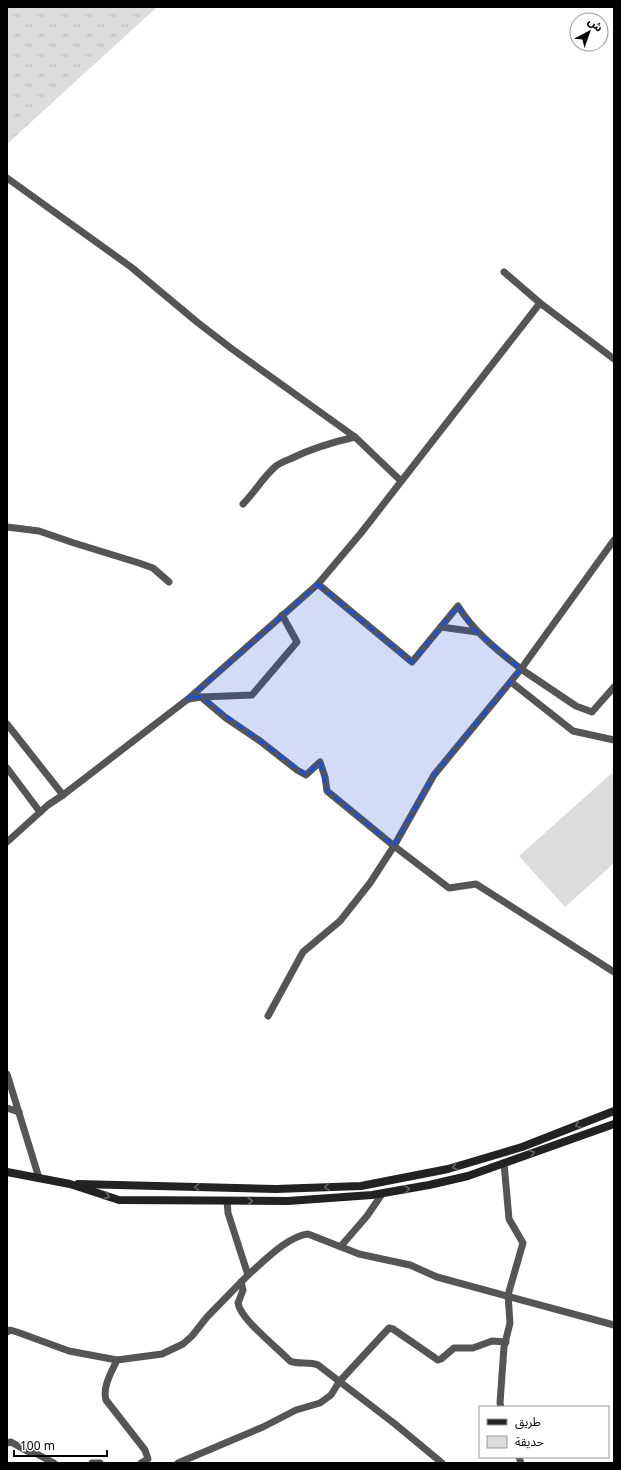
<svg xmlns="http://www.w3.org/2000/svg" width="621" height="1470" font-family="'Noto Sans','Noto Sans Arabic',sans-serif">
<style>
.grass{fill:url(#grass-tufts)}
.green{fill:#dcdcdc}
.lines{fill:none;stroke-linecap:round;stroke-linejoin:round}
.street{stroke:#555;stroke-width:7}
.secondary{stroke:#222;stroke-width:8}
.oneway{stroke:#646464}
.marked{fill:#1d4ed8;fill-opacity:0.2;stroke:#1d4ed8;stroke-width:3;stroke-dasharray:8 5;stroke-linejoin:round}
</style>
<defs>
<pattern id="grass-tufts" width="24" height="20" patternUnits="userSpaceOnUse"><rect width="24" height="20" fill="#dcdcdc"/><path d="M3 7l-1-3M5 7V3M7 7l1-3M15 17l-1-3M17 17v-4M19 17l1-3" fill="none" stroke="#bbb"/></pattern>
</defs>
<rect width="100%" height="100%" fill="#fff"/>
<path class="grass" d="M7,7H157L7,144Z"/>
<path class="green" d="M612,773L614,776V863L565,907L519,856Z"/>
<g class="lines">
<g class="street">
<path d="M7,178L131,267L197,322L232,349L355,437L401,481"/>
<path d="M504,272L540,303L614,359"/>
<path d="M243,504C255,492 263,477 276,466C280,463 285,461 290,459C310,449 333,442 355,437"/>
<path d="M7,527L39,531L74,543L139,563L153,568L169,582"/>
<path d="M614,540L521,669L576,706L592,712L614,687"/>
<path d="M441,627L477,632"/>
<path d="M511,682L573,731L614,740"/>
<path d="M201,697L252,695L297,642L282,615"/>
<path d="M189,699L201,697L226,718L260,741L297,770L306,775L320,762L325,777L327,791L394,846L449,888L476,884L614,972"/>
<path d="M7,724L63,795"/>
<path d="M7,768L40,812"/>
<path d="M7,842L48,805L63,795L188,699L318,584L361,533L540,303"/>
<path d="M268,1016L303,952L340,921L370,883L394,846L434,775L521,669C497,650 474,632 458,606L412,662L318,584"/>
<path d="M7,1074L39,1178"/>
<path d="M7,1108L19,1112"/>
<path d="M341,1246L367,1216L382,1194"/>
<path d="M248,1275C264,1261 288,1236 308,1234L359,1254L410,1265L437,1277L614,1325"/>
<path d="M241,1282L243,1290L238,1303C240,1319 278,1348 290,1361C298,1365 309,1361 318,1365L395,1424L442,1463"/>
<path d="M7,1332L10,1330L17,1332L69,1351L117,1360"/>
<path d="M501,1407L500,1403L504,1347L510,1323L508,1295L523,1243L509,1219L504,1163"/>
<path d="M7,1443L11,1442L27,1451L35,1453L54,1463"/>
<path d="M519,1457L521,1463"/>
<path d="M92,1463H100"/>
<path d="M141,1463L148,1459L145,1450L106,1400C102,1387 112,1371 117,1360L162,1354L183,1344L192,1336L207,1317L248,1275L228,1213L227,1201"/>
<path d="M178,1463L263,1427L296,1410L320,1403L331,1395L339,1382L389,1328L393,1329L438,1360L441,1359L454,1348H473L492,1341L506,1342"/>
</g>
<g class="secondary">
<path d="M7,1172L70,1184L119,1200L288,1201L372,1195L429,1185L468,1176L614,1124"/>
<path d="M78,1184L276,1189L361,1186L448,1169L522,1147L614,1111"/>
</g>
</g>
<defs><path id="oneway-chevron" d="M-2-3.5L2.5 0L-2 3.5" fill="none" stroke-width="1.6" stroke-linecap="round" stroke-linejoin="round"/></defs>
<g class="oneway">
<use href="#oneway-chevron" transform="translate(578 1125) rotate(159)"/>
<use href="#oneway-chevron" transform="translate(532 1153) rotate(-19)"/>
<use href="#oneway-chevron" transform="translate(455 1167) rotate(163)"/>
<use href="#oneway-chevron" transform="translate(197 1187) rotate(-178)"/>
<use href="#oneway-chevron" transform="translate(327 1187) rotate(177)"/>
<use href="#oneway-chevron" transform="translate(407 1189) rotate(-10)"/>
<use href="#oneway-chevron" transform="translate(107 1196) rotate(18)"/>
<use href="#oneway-chevron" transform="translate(250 1201)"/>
</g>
<path class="marked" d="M318,584L412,662L458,606L474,629L521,669L434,775L394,846L327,791L320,763L306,775L201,697L188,699Z"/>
<rect width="621" height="1470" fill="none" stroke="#000000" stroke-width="16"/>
<rect x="479" y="1406" width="130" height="52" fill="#ffffff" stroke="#999999"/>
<rect x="487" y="1419" width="20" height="6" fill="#222222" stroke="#999999"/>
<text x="515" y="1426" font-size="12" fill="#000000">طريق</text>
<rect x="487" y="1436" width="20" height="12" fill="#dcdcdc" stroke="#999999"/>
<text x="515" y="1446" font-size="12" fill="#000000">حديقة</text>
<g transform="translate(589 32) rotate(41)"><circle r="19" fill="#ffffff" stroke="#999999"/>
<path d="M0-3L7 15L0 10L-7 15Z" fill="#000000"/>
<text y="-6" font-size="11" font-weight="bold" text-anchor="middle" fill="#000000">ش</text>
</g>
<path d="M14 1450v6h93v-6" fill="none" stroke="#000000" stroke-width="2"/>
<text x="20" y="1450" font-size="12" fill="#000000" stroke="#ffffff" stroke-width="3" paint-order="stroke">100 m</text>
</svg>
